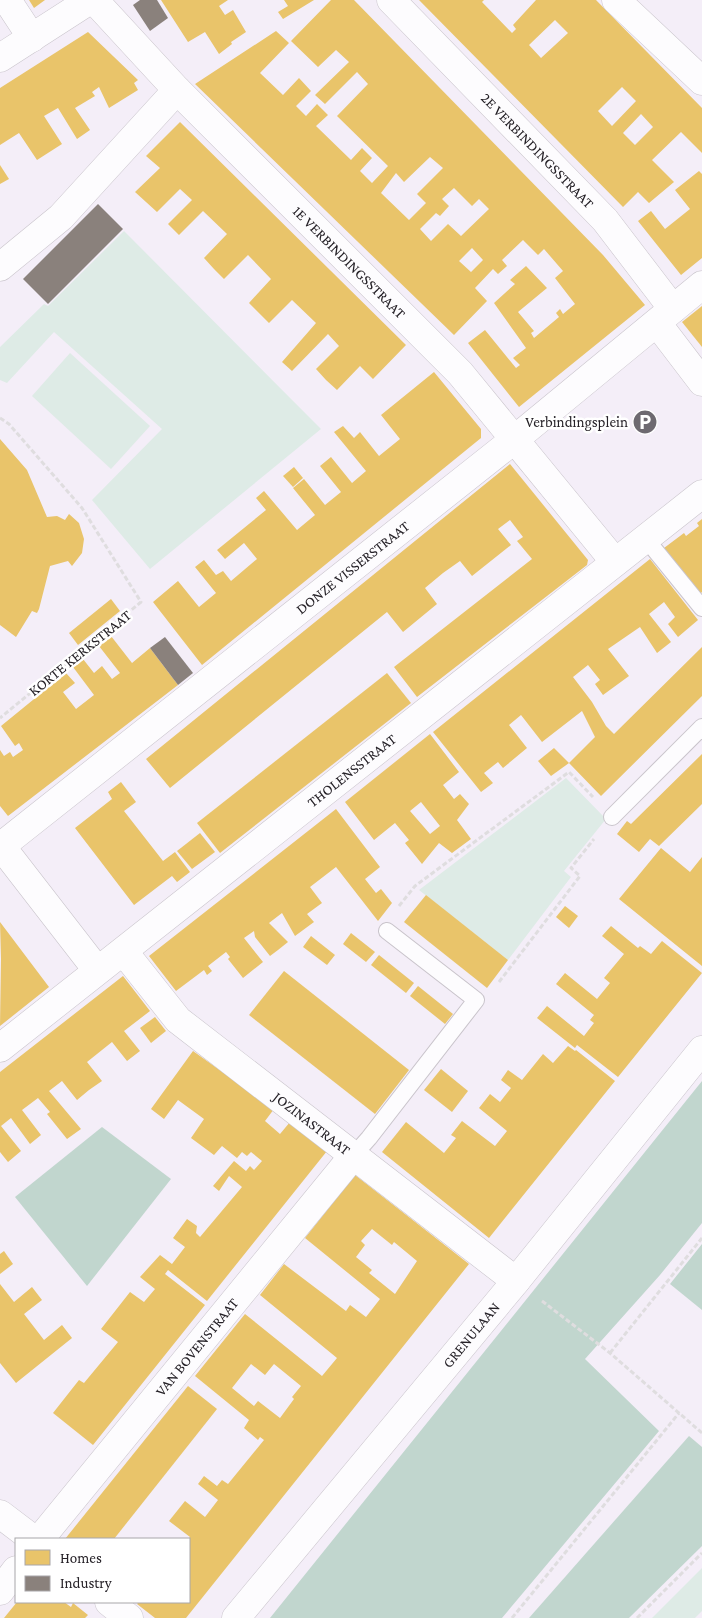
<svg xmlns="http://www.w3.org/2000/svg" width="702" height="1618" font-family="'Crimson Pro',serif">
<style>
.green{fill:#deebe6}
.forest{fill:#c1d6ce}
.homes{fill:#e9c46a;fill-rule:evenodd}
.industry{fill:#8a817c}
.lines{fill:none;stroke-linecap:round;stroke-linejoin:round}
.lane-casing{stroke:#c9c4cb;stroke-width:18}
.street-casing{stroke:#c9c4cb;stroke-width:29}
.path{stroke:#dfdddf;stroke-width:3;stroke-dasharray:5 2.5;stroke-linecap:butt}
.lane{stroke:#fdfcfe;stroke-width:16}
.street{stroke:#fdfcfe;stroke-width:28}
.labels{text-anchor:middle;stroke-width:5;stroke-linejoin:round;paint-order:stroke}
.street-label{font-size:15px;fill:#252127;stroke:#fff}
.poi-label{font-size:15px;fill:#252127;stroke:#fff;text-anchor:end}
</style>
<rect width="100%" height="100%" fill="#f4eef8"/>
<g class="green">
<path d="M124,231L321,429L150,569L92,500L162,429L54,332L7,383L0,380V347L44,304L48,306Z"/>
<path d="M70,353L150,426L111,469L32,396Z"/>
<path d="M566,778L606,819L564,871L571,877L508,960L419,890Z"/>
<path d="M702,1568V1611L695,1618H652Z"/>
</g>
<g class="forest">
<path d="M702,1081V1223L660,1275L585,1359L659,1431L502,1618H270Z"/>
<path d="M102,1127L171,1179L87,1286L15,1197Z"/>
<path d="M702,1244V1310L670,1284Z"/>
<path d="M689,1436L702,1447V1546L629,1618H529Z"/>
</g>
<g class="homes">
<path d="M29,0H45L34,8Z"/>
<path d="M161,0H228L219,6L225,15L233,10L246,32L231,42L232,44L219,54L205,32L188,42Z"/>
<path d="M284,0H314L283,19L278,12L288,6Z"/>
<path d="M331,0H354L603,255L645,305L519,407L468,343L485,330L516,368L520,365L513,358L526,348L494,303L515,284L510,280L526,266L547,288L518,312L534,331L531,333L534,338L559,317L556,313L560,309L563,314L575,304L555,278L563,271L544,249L538,255L523,240L502,260L507,266L498,274L493,269L475,288L487,301L454,335L195,84L276,31L289,43L260,73L283,95L299,78L311,91L296,106L306,116L317,104L328,115L316,126L351,160L362,148L372,158L360,171L372,183L388,166L337,116L368,84L357,72L325,104L315,95L349,62L336,50L318,67L291,41ZM430,157L443,168L417,194L426,203L409,220L381,193L396,173L404,182ZM454,188L472,206L479,199L489,209L461,236L448,224L431,241L420,229L436,213L440,216L449,206L442,199ZM472,248L483,260L471,272L459,261Z"/>
<path d="M419,0H484L482,2L512,33L516,29L513,25L536,0H596L702,108V153L681,132L652,160L674,182L649,203L638,192L623,207ZM555,20L568,33L541,58L529,45ZM622,87L636,101L612,126L598,111ZM641,114L653,127L635,145L623,133Z"/>
<path d="M88,32L138,80L134,83L138,90L109,108L99,87L92,92L95,96L75,108L90,130L77,139L58,108L44,116L62,144L37,160L19,133L0,145V88Z"/>
<path d="M180,122L406,345L373,379L360,366L337,390L326,380L316,369L339,346L328,334L292,371L282,362L316,323L292,300L269,323L249,303L271,279L248,255L224,279L214,269L204,258L227,234L203,211L179,235L168,224L192,200L180,189L157,212L135,192L160,168L146,156Z"/>
<path d="M0,165L9,179L0,184Z"/>
<path d="M699,171L702,174V258L681,275L638,221L651,211L665,229L690,209L675,190Z"/>
<path d="M702,306V347L682,322Z"/>
<path d="M434,372L481,429V438L202,665L153,602L178,581L199,607L216,593L195,567L204,560L216,575L223,571L231,581L257,559L244,543L225,559L217,550L266,510L256,498L264,491L297,530L315,515L293,488L304,479L325,505L341,492L320,466L331,457L352,483L366,471L334,432L343,426L354,438L360,432L379,456L400,439L381,415Z"/>
<path d="M0,439L27,470L47,517L57,516L65,520L69,514L79,523L84,539L82,553L72,566L68,561L50,566L39,609L37,613L32,611L16,637L0,625Z"/>
<path d="M510,464L588,560L587,565L417,697L394,667L532,559L517,541L523,537L510,520L498,529L511,545L472,576L460,561L443,573L425,588L437,604L403,632L387,612L170,788L146,759Z"/>
<path d="M294,467L303,478L293,487L283,476Z"/>
<path d="M702,519V592L700,594L664,548L684,533L686,536L699,526L697,523Z"/>
<path d="M650,559L698,620L678,637L668,624L675,617L664,602L649,614L671,642L657,653L640,627L608,649L629,676L603,695L595,684L600,680L588,665L573,677L592,702L606,726L614,734L702,647V696L601,796L569,763L595,737L582,711L542,742L521,715L509,725L527,748L503,768L498,762L484,773L493,783L481,792L433,732Z"/>
<path d="M111,599L120,611L78,645L69,633Z"/>
<path d="M111,636L132,663L150,648L178,685L8,816L0,806V750L4,756L10,752L13,757L23,750L19,743L15,746L1,726L66,673L75,683L63,692L76,709L94,695L73,667L83,659L94,673L102,666L112,679L120,673L99,646Z"/>
<path d="M387,673L411,703L220,853L197,823Z"/>
<path d="M430,734L459,772L443,785L454,799L460,794L469,804L457,820L471,839L452,853L439,843L422,864L405,843L409,840L395,823L374,840L345,802ZM421,802L440,826L430,834L410,811Z"/>
<path d="M554,748L569,763L551,776L538,761Z"/>
<path d="M702,754V804L659,846L650,839L639,852L617,834L627,821L631,824Z"/>
<path d="M121,782L136,802L124,811L163,861L175,852L190,872L177,882L172,876L134,905L75,828L112,799L108,792Z"/>
<path d="M336,809L380,867L365,879L376,893L381,889L392,903L378,921L336,867L310,887L322,903L307,914L314,922L295,936L282,913L269,923L288,942L278,950L270,956L255,937L254,931L244,938L263,962L243,978L228,959L230,957L226,952L208,966L212,971L207,975L204,970L176,991L149,956Z"/>
<path d="M200,833L215,852L192,869L177,851Z"/>
<path d="M661,848L690,872L702,857V966L619,899Z"/>
<path d="M426,895L508,960L487,988L404,922Z"/>
<path d="M565,906L578,916L569,928L556,917Z"/>
<path d="M0,922L49,987L0,1026L1,959Z"/>
<path d="M611,926L638,948L640,946L651,954L662,941L702,973L618,1077L577,1045L575,1048L537,1018L547,1006L584,1036L594,1023L590,1020L594,1015L556,984L565,973L597,999L610,983L604,978L624,954L602,936Z"/>
<path d="M351,933L375,952L366,962L343,944Z"/>
<path d="M311,936L335,955L327,965L303,947Z"/>
<path d="M379,955L414,983L406,993L371,965Z"/>
<path d="M284,971L409,1070L375,1114L249,1015Z"/>
<path d="M123,976L150,1011L124,1031L140,1051L127,1061L112,1042L87,1062L102,1081L89,1090L77,1100L62,1081L49,1091L81,1129L67,1139L47,1114L50,1112L38,1098L22,1110L41,1135L30,1144L11,1118L1,1126L21,1151L8,1162L0,1152V1072Z"/>
<path d="M418,986L453,1014L445,1024L410,996Z"/>
<path d="M155,1017L166,1031L151,1043L140,1028Z"/>
<path d="M568,1046L575,1051L576,1050L615,1081L489,1238L382,1152L406,1122L444,1153L456,1138L451,1135L462,1121L495,1146L507,1131L479,1108L490,1094L500,1102L511,1088L501,1080L508,1070L522,1080L543,1054L553,1063Z"/>
<path d="M193,1051L274,1109L265,1121L280,1134L290,1122L327,1151L207,1301L168,1270L165,1274L205,1305L93,1445L53,1413L79,1380L84,1383L118,1342L101,1329L130,1292L144,1302L155,1289L140,1277L160,1255L172,1264L185,1247L173,1238L187,1219L197,1226L196,1233L200,1237L242,1187L229,1176L219,1191L213,1186L234,1161L246,1171L250,1166L254,1170L262,1161L251,1152L247,1156L242,1152L237,1158L222,1146L214,1155L191,1138L204,1119L178,1100L164,1119L151,1109Z"/>
<path d="M441,1069L468,1091L452,1112L424,1090Z"/>
<path d="M355,1175L469,1264L186,1618H155L137,1604L139,1602H189L188,1539L190,1537L169,1521L185,1501L205,1517L218,1500L198,1484L204,1476L217,1486L222,1480L228,1484L264,1440L260,1437L258,1440L244,1428L249,1420L195,1376L245,1314L322,1376L337,1358L260,1295L284,1264L346,1311L350,1305L366,1317L380,1299L305,1238ZM372,1229L392,1245L394,1242L417,1261L395,1294L369,1273L372,1270L356,1257L365,1245L361,1241ZM251,1364L265,1375L274,1364L301,1386L292,1397L294,1399L280,1418L258,1401L254,1406L232,1388Z"/>
<path d="M4,1251L13,1264L0,1274V1254Z"/>
<path d="M0,1284L14,1302L32,1287L42,1300L24,1314L44,1340L62,1325L72,1338L16,1383L0,1363Z"/>
<path d="M188,1386L217,1409L114,1539H65Z"/>
<path d="M17,1602H64L71,1607L73,1603L88,1615L85,1618H4Z"/>
</g>
<g class="industry">
<path d="M140,0H157L168,18L150,31L133,5Z"/>
<path d="M98,204L123,229L48,304L23,279Z"/>
<path d="M165,637L193,673L178,685L150,648Z"/>
</g>
<g class="lines">
<defs>
<g id="lane">
<path d="M646,539L702,608"/>
<path d="M612,817L702,727"/>
<path d="M353,1156L369,1138L476,1000L387,931"/>
</g>
<g id="street">
<path d="M7,0L32,38"/>
<path id="s1" d="M94,0L177,90L460,373L615,562"/>
<path id="s2" d="M391,0L605,220L673,309"/>
<path d="M616,0L702,81"/>
<path d="M0,58L90,0"/>
<path d="M0,267L61,217L177,90"/>
<path d="M657,323L702,382"/>
<path d="M1,846L97,970"/>
<path id="s3" d="M0,847L515,439L702,285"/>
<path id="s4" d="M124,952L178,1020L516,1281"/>
<path id="s5" d="M0,1048L702,494"/>
<path d="M0,1514L33,1539"/>
<path id="s6" d="M40,1539L353,1156"/>
<path d="M0,1591L16,1570"/>
<path d="M109,1602L129,1618"/>
<path id="s7" d="M236,1618L516,1281L702,1050"/>
</g>
</defs>
<use href="#lane" class="lane-casing"/>
<use href="#street" class="street-casing"/>
<g class="path">
<path d="M0,418L9,424L82,508L141,602L0,718"/>
<path d="M399,906L415,886L569,772L593,797"/>
<path d="M499,982L580,876L571,868L594,839"/>
<path d="M542,1301L610,1353L702,1433"/>
<path d="M610,1353L702,1238"/>
<path d="M512,1618L679,1413"/>
<path d="M637,1618L702,1553"/>
</g>
<use href="#lane" class="lane"/>
<use href="#street" class="street"/>
</g>
<defs>
<symbol id="parking-disc" viewBox="-11 -11 22 22"><circle r="9.5" fill="#6d6970" stroke="#fff"/><path d="M-3.5-5.5H1a3.5 3.5 0 0 1 0 7H-1V5.5H-3.5ZM-1-3.4V-.6H.8a1.4 1.4 0 0 0 0-2.8Z" fill="#fff"/></symbol>
</defs>
<g fill-rule="evenodd">
<use href="#parking-disc" x="631" y="408" width="28" height="28"/>
</g>
<g class="labels">
<g class="street-label">
<text dy="5" stroke="none"><textPath href="#s2" startOffset="210">2E VERBINDINGSSTRAAT</textPath></text>
<text dy="5" stroke="none"><textPath href="#s1" startOffset="366">1E VERBINDINGSSTRAAT</textPath></text>
<text dy="5" stroke="none"><textPath href="#s3" startOffset="450">DONZE VISSERSTRAAT</textPath></text>
<text transform="translate(80 653) rotate(-39)" y="5">KORTE KERKSTRAAT</text>
<text dy="5" stroke="none"><textPath href="#s5" startOffset="448">THOLENSSTRAAT</textPath></text>
<text dy="5" stroke="none"><textPath href="#s4" startOffset="256">JOZINASTRAAT</textPath></text>
<text dy="5" stroke="none"><textPath href="#s7" startOffset="368">GRENULAAN</textPath></text>
<text dy="5" stroke="none"><textPath href="#s6" startOffset="248">VAN BOVENSTRAAT</textPath></text>
</g>
<g class="poi-label">
<text x="628" y="427">Verbindingsplein</text>
</g>
</g>
<rect x="15" y="1538" width="175" height="65" fill="#ffffff" stroke="#a8a6a9"/>
<rect x="25" y="1550" width="25" height="15" fill="#e9c46a" stroke="#a8a6a9"/>
<text x="60" y="1563" font-size="15" fill="#252127">Homes</text>
<rect x="25" y="1576" width="25" height="15" fill="#8a817c" stroke="#a8a6a9"/>
<text x="60" y="1588" font-size="15" fill="#252127">Industry</text>
</svg>
